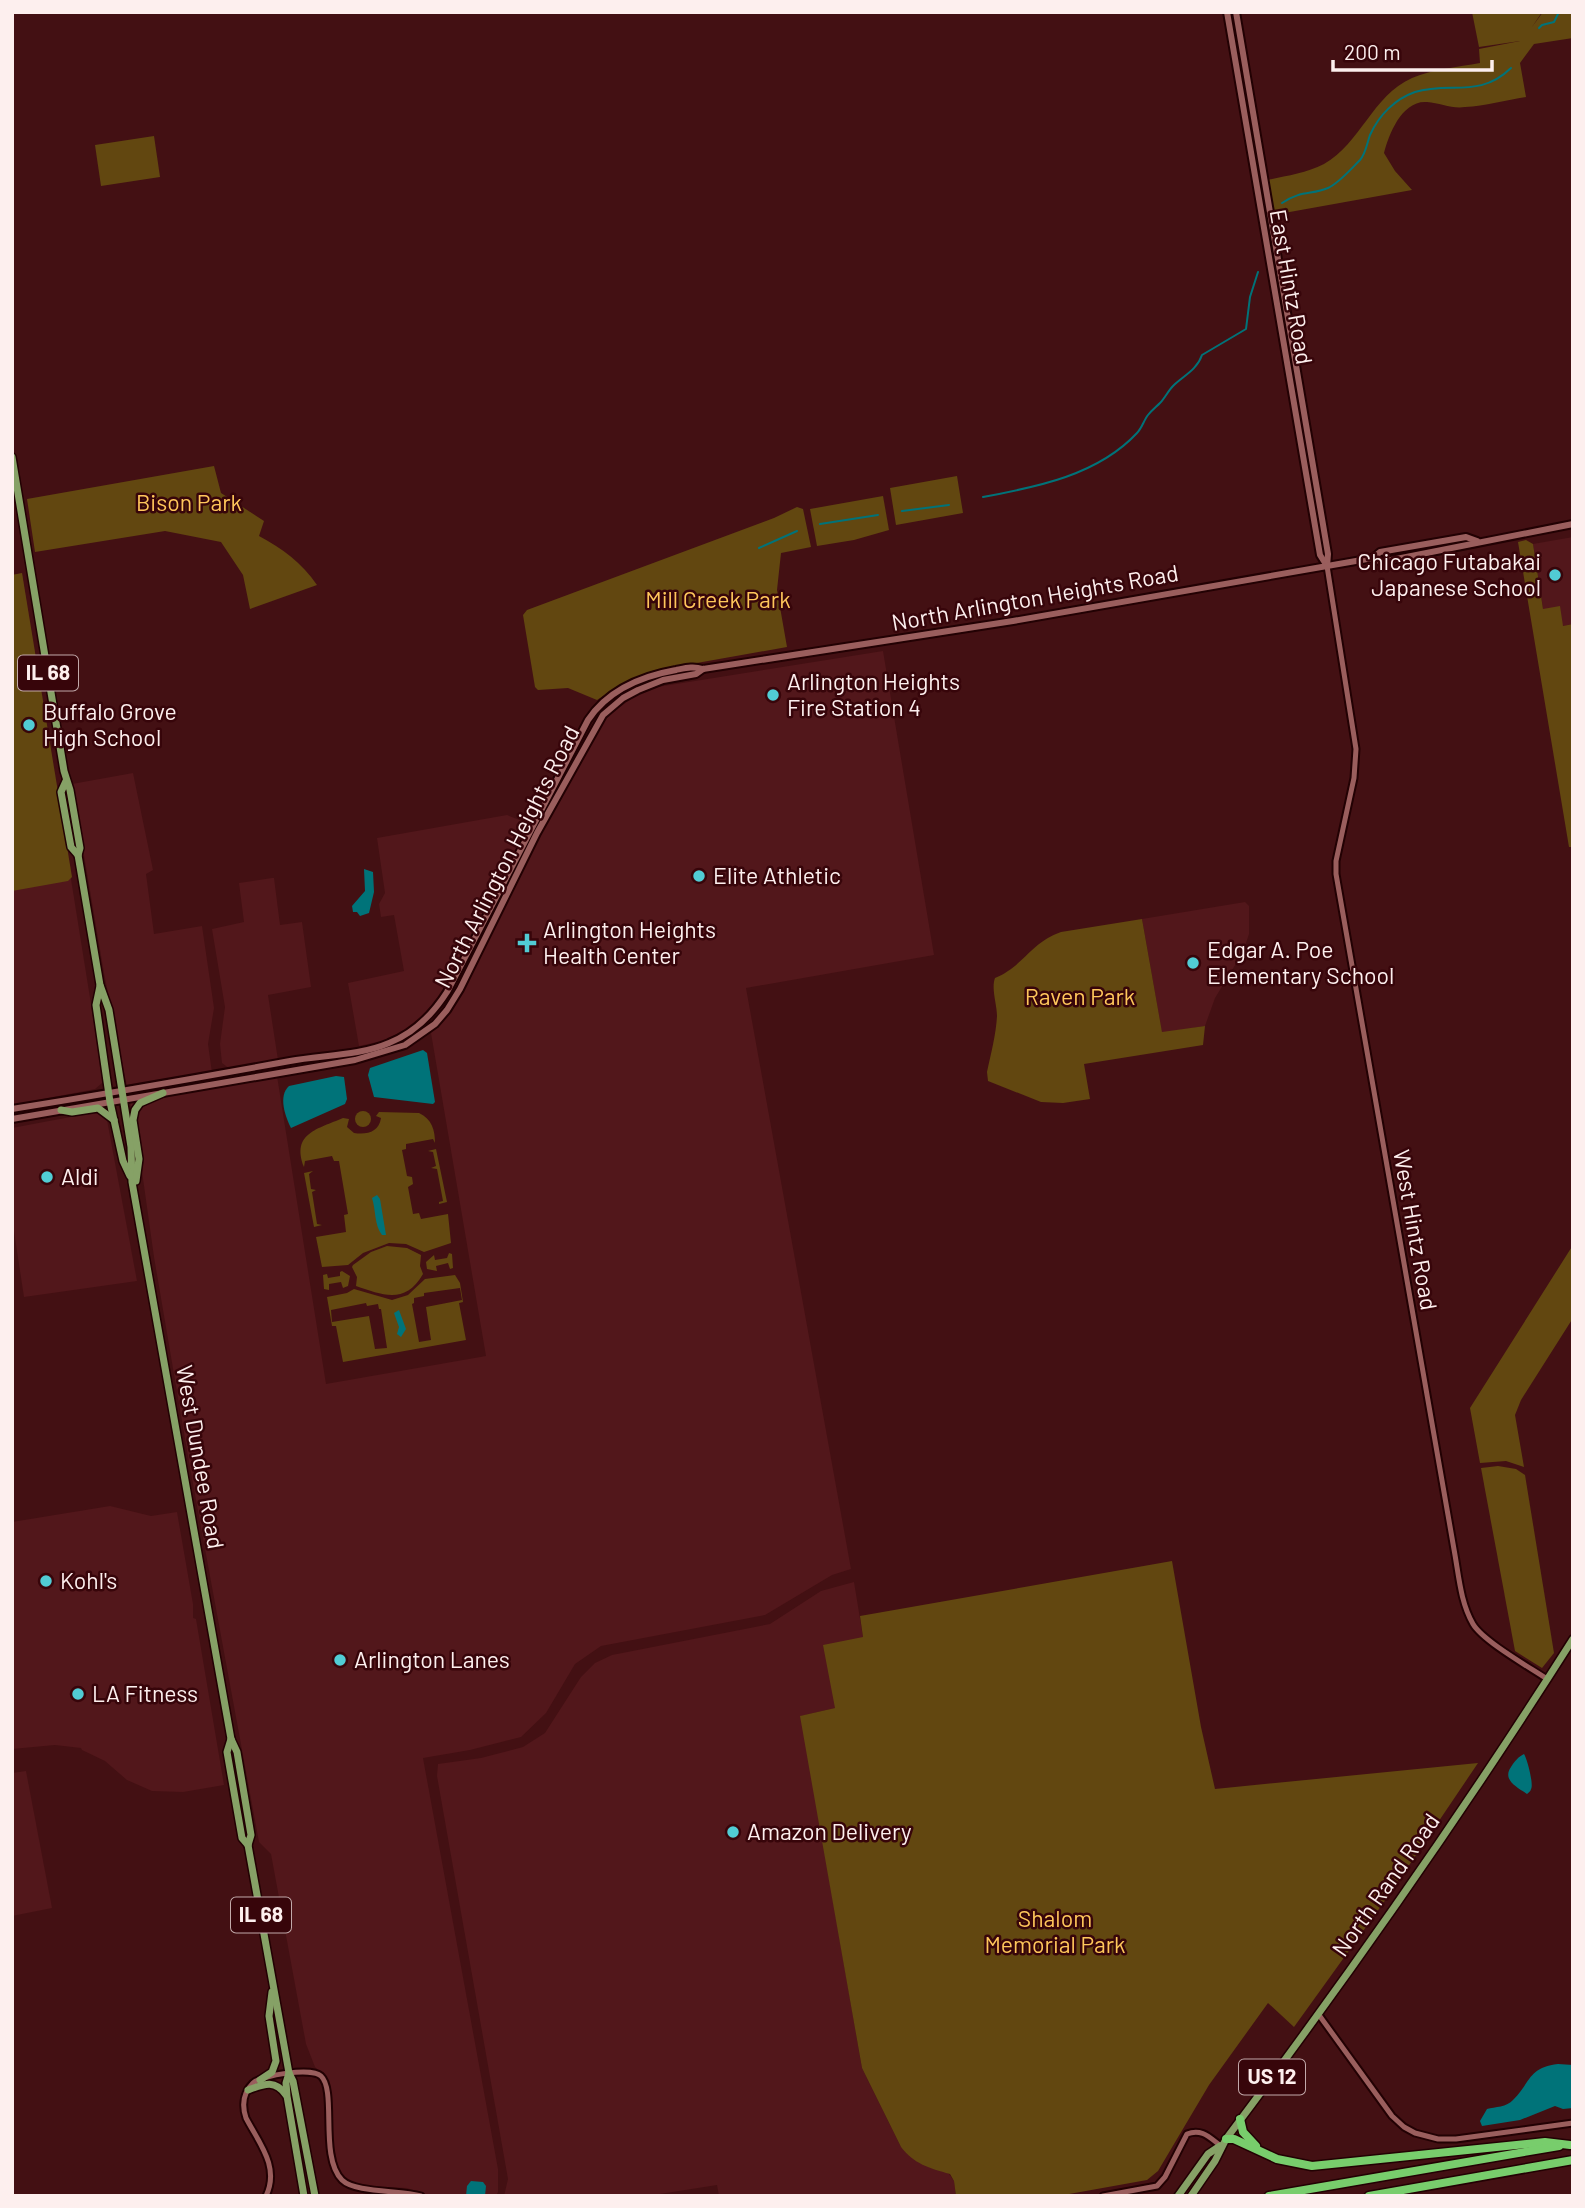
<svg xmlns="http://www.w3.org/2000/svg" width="1585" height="2208" font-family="Barlow,sans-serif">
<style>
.built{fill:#52171b}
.green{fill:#624710;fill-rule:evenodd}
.water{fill:#007379}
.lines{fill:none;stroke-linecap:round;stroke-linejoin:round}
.stream{stroke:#007379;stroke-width:2}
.tertiary-casing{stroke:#220103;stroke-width:9}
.secondary-casing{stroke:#220103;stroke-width:10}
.primary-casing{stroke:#220103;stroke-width:10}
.motorway-casing{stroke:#220103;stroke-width:11}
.tertiary{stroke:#9a5e5d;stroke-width:5}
.secondary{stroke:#9a5e5d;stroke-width:6}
.primary{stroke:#86a166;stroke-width:7}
.motorway{stroke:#78cd6c;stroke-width:8}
.poi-dot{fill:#51ccd4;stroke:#37050a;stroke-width:2.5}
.labels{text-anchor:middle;stroke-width:5;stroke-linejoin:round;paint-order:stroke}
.shield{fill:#37050a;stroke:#c2a9aa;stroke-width:2}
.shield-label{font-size:21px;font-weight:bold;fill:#fdefee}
.street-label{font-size:23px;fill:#fdefee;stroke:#37050a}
.park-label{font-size:23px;fill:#ffc75b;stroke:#37050a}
.poi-label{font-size:23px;fill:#fdefee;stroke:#37050a;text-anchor:start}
</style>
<rect width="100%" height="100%" fill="#431013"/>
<g class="built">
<path d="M1573,537V624L1563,626L1543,609L1533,544Z"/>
<path d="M22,573L103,1079L102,1083L95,1089L12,1105V575Z"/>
<path d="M883,651L934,955L746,988L851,1569L832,1575L765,1615L601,1646L575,1664L546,1713L521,1737L470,1750L423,1758L498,2169V2192L496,2196H430L407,2188L361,2186L348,2181L339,2171L334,2146L328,2080L315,2067L306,2044L271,1854L259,1842L189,1462L154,1257L137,1136L104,973L72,784L133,773L153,870L146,874L154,934L202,926L214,1008L208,1044L214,1087L277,1076L326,1384L486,1356L431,1033L522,870L596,729L613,712L635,696L651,688Z"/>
<path d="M507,815L530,824L466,950L434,1007L404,1030L386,1040L359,1046L348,983L404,971L394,915L381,917L379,904L385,893L377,838Z"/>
<path d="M272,878H274L280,925L302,922L311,987L268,995L278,1060L230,1069L222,1063L220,1044L225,1007L212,929L244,922L239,883Z"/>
<path d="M1245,902L1249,906V934L1243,952L1215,998L1205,1026L1162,1033L1142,919Z"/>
<path d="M97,1112L107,1120L137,1281L24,1297L12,1218V1128Z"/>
<path d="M110,1506L151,1516L177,1512L193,1604V1618L196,1619L224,1785L183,1792L152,1791L127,1780L105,1761L82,1750L81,1748L55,1745L12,1749V1522Z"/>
<path d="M854,1582L863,1637L835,1708L801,1716L862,2068L901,2147L949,2174L954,2181L956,2196H719L717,2185L647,2196H504L508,2179L437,1776L438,1764L481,1758L523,1747L545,1733L581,1677L595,1663L612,1655L770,1624L821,1591Z"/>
<path d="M26,1771L52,1908L12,1916V1773Z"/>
</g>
<g class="green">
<path d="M1472,12H1542L1532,27L1543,12H1573V38L1534,44L1520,63L1526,97C1506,100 1485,106 1465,107C1452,109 1440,103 1427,102C1402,100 1389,134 1384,153L1395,171L1412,190L1273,215L1267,180C1286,176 1306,173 1324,164C1361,143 1372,96 1412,78C1433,69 1458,67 1480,63L1479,49L1520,41L1479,47Z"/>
<path d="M154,136L160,177L101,186L95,145Z"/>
<path d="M214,466L221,493L264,521L259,536C282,548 302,563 317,585L250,609L243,575L221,542L165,531L35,552L27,499Z"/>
<path d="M957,476L963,513L896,525L890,488Z"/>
<path d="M883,496L889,530L854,540L817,546L810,509Z"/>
<path d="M797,507L803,509L811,547L781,553L777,590L787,647L652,671L627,681L597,700L568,688L538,690L535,687L523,615L527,610L774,518Z"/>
<path d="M1526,540L1533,544L1543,609L1560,606L1563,626L1573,624V847H1569L1518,542Z"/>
<path d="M22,573L72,877L68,881L12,891V575Z"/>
<path d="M1142,919L1162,1032L1205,1026L1203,1045L1084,1064L1090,1099L1063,1103L1041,1102L988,1081L987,1072C991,1053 996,1035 997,1016C997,1004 991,989 995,978C1023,967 1031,942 1061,932Z"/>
<circle cx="363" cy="1119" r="8"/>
<path d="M379,1112L419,1113C432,1119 435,1130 435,1143L433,1139L406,1144V1149L402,1150L407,1176L412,1177L413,1184L408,1187L413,1214L419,1213L421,1219L448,1214L451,1243L424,1252L406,1244L389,1243L363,1253L348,1265L322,1267L316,1237L346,1232L344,1215L348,1214L339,1161H334L332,1156L305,1161L304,1167C291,1133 318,1129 343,1118L349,1119L347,1127L354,1133C367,1135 379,1132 381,1118L376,1116Z"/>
<path d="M436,1149L447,1202L439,1204V1202L443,1201L437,1169L431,1168L436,1166L433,1152L428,1151Z"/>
<path d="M313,1171L309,1174L311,1189L316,1190L312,1192L317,1224L322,1225L314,1227L304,1173Z"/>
<path d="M1573,1245V1318L1521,1400L1515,1415L1524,1467L1506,1461L1480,1463L1470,1408Z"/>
<path d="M387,1246L407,1248L421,1255L420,1266L423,1274C405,1305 383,1295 356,1286L357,1277L352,1267L353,1265L371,1252Z"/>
<path d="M449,1253L452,1254L453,1268L450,1269L448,1263L436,1266L437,1271L427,1269L426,1262L434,1255L435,1260L447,1258Z"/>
<path d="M342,1271L350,1276L348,1286L343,1288L341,1282L329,1284V1290L324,1289L323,1275L327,1274L328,1278L340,1276V1272Z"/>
<path d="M455,1275L460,1283L463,1302L459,1303L466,1340L343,1362L336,1326H332L327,1297L347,1293L354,1289L392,1300L408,1295L425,1279ZM460,1288L462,1300L426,1307L431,1340L419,1342L412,1304L414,1303V1298L424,1296V1293ZM366,1303L367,1306L378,1304L379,1309H381L387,1348L375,1349L369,1316L332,1322L331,1310Z"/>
<path d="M1498,1466L1516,1469L1525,1475L1554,1653L1542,1668L1515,1651L1481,1468Z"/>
<path d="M1172,1561L1201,1727L1215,1789L1478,1763L1389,1895L1294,2027L1268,2003L1209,2085L1158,2171L1147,2180L1058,2196H956L954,2181L950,2174C929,2168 914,2164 901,2147L862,2068L800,1716L835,1708L823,1645L863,1637L860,1616Z"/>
</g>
<g class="water">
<path d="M364,869L373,872L374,892L369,913L360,916L357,912H353L352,906L365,891Z"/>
<path d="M423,1050L427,1053L435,1102L433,1104L374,1097L368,1075L370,1068Z"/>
<path d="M336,1076L344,1077L347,1099L345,1104L291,1128C285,1116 278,1096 289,1086Z"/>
<path d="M377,1195L380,1199L386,1235H382C374,1225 376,1210 372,1198Z"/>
<path d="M399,1310L406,1329L401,1337L397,1334L399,1327L394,1313Z"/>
<path d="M1524,1754C1527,1758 1534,1785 1531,1789C1531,1791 1529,1792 1527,1794C1517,1787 1502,1780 1511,1767C1515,1761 1518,1757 1524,1754Z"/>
<path d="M1558,2064L1573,2065V2108L1563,2109L1555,2106L1520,2120L1482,2126L1480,2121L1487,2109C1495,2107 1507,2107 1513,2100C1530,2084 1528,2067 1558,2064Z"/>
<path d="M471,2181L483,2182L486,2186L485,2196H466L467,2186Z"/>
</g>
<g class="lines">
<g class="stream">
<path d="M1539,28L1542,25L1554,22L1559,12"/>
<path d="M1282,203C1301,190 1312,195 1328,188C1339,183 1351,169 1360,160C1366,153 1367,143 1370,135C1379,115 1395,99 1415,92C1450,81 1479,99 1511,68"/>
<path d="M983,497C1037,487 1098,475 1137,433C1142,428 1144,420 1148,415C1152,410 1156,407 1160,403C1165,398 1168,391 1173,386C1183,376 1197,370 1202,355L1246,329L1250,297L1258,272"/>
<path d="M902,511L949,505"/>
<path d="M820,524L878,515"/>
<path d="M759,548L797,531"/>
</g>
<defs>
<g id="tertiary">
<path d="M1327,566L1356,749L1354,778L1336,861V874L1455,1555C1459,1578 1461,1603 1473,1624C1483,1641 1529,1667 1547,1679"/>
<path d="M1319,2015L1392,2116L1404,2127L1415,2133L1438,2139H1456L1573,2123"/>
<path d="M266,2196C280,2167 259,2143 246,2118C242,2106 243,2093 253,2083C262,2075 312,2067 321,2076C337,2091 319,2157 342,2180C355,2193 400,2190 421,2196"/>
<path d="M1103,2196L1157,2186L1165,2177L1187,2134C1202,2128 1210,2138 1221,2146"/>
</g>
<g id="secondary">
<path d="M1227,12L1320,555L1327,566"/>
<path d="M1236,12L1328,554L1327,566"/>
<path d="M1373,558L1380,552L1466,537L1477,541"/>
<path d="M12,1109C105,1094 197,1078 290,1061C321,1055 359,1056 389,1043C414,1033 433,1014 447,992L588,720C608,690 642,676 676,670C686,668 693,666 703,669L1013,621L1373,558L1381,562L1573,524"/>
<path d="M12,1119L355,1060L405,1045L435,1024L447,1010L460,989L537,833L603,715L623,698L638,690L663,680L696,674L703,669"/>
</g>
<g id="primary">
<path d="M12,457L64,771L70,790L80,848L78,855L100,985L109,1010L131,1147L132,1182L231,1739L237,1752L251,1835L248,1845L289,2073L293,2081L315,2196"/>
<path d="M66,781L61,792L71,847L78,855"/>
<path d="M100,986L96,1005L110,1102L123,1161L130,1176"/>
<path d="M61,1110L72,1112L98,1108L114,1120"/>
<path d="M136,1181L139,1159L133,1120L135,1110L140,1103L163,1093"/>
<path d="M231,1739L227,1752L242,1838L248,1845"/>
<path d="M289,2073L286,2083L287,2096L304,2196"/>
<path d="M260,2080L272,2072L276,2061L269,2016L272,1992"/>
<path d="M248,2090C264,2084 275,2079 286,2095"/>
<path d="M1178,2196L1208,2154L1220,2146"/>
<path d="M1191,2196L1215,2161L1226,2139C1348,1977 1464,1811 1573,1639"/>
</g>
<g id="motorway">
<path d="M1240,2119L1243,2132L1256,2146"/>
<path d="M1226,2139H1234L1277,2159L1312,2166L1545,2142L1570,2145"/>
<path d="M1269,2196L1559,2146"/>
<path d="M1369,2196L1573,2160"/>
</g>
</defs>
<use href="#tertiary" class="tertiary-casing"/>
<use href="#secondary" class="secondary-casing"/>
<use href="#primary" class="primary-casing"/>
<use href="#motorway" class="motorway-casing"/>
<use href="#tertiary" class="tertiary"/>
<use href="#secondary" class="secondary"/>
<use href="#primary" class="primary"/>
<use href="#motorway" class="motorway"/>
</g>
<g class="poi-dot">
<circle cx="1555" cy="575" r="7"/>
<circle cx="773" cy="695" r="7"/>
<circle cx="29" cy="725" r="7"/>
<circle cx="699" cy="876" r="7"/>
<path d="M523.5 932.5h7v7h7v7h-7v7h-7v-7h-7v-7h7z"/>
<circle cx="1193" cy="963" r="7"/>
<circle cx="47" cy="1177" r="7"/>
<circle cx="46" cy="1581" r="7"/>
<circle cx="340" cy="1660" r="7"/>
<circle cx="78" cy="1694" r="7"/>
<circle cx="733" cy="1832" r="7"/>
</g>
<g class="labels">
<g class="shield">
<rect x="18" y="655.5" width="60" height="35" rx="5"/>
<rect x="231" y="1897.5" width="60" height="35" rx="5"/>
<rect x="1239" y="2059.5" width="66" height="35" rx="5"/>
</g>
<g class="shield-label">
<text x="48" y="680">IL 68</text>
<text x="261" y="1922">IL 68</text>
<text x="1272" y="2084">US 12</text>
</g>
<g class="street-label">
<text transform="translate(1291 287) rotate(80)" y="8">East Hintz Road</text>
<text transform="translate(1035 598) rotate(-10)" y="8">North Arlington Heights Road</text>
<text transform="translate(507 857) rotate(-63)" y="8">North Arlington Heights Road</text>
<text transform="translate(1415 1230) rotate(80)" y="8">West Hintz Road</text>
<text transform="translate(200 1457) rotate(80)" y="8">West Dundee Road</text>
<text transform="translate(1386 1885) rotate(-55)" y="8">North Rand Road</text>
</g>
<g class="park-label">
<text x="189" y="511">Bison Park</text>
<text x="718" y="608">Mill Creek Park</text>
<text x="1080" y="1005">Raven Park</text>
<text x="1055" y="1927">Shalom<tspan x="1055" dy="26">Memorial Park</tspan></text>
</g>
<g class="poi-label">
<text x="1541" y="570" text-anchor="end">Chicago Futabakai<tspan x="1541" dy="26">Japanese School</tspan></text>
<text x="787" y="690">Arlington Heights<tspan x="787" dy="26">Fire Station 4</tspan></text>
<text x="43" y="720">Buffalo Grove<tspan x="43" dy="26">High School</tspan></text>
<text x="713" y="884">Elite Athletic</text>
<text x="543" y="938">Arlington Heights<tspan x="543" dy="26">Health Center</tspan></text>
<text x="1207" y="958">Edgar A. Poe<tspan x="1207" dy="26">Elementary School</tspan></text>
<text x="61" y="1185">Aldi</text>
<text x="60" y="1589">Kohl's</text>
<text x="354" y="1668">Arlington Lanes</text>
<text x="92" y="1702">LA Fitness</text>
<text x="747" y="1840">Amazon Delivery</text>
</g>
</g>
<rect width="1585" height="2208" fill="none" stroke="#fdefee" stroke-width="28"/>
<path d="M1333 60v10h159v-10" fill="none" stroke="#fdefee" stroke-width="3.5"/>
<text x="1344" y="60" font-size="21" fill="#fdefee" stroke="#37050a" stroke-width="5" paint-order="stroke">200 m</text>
</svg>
